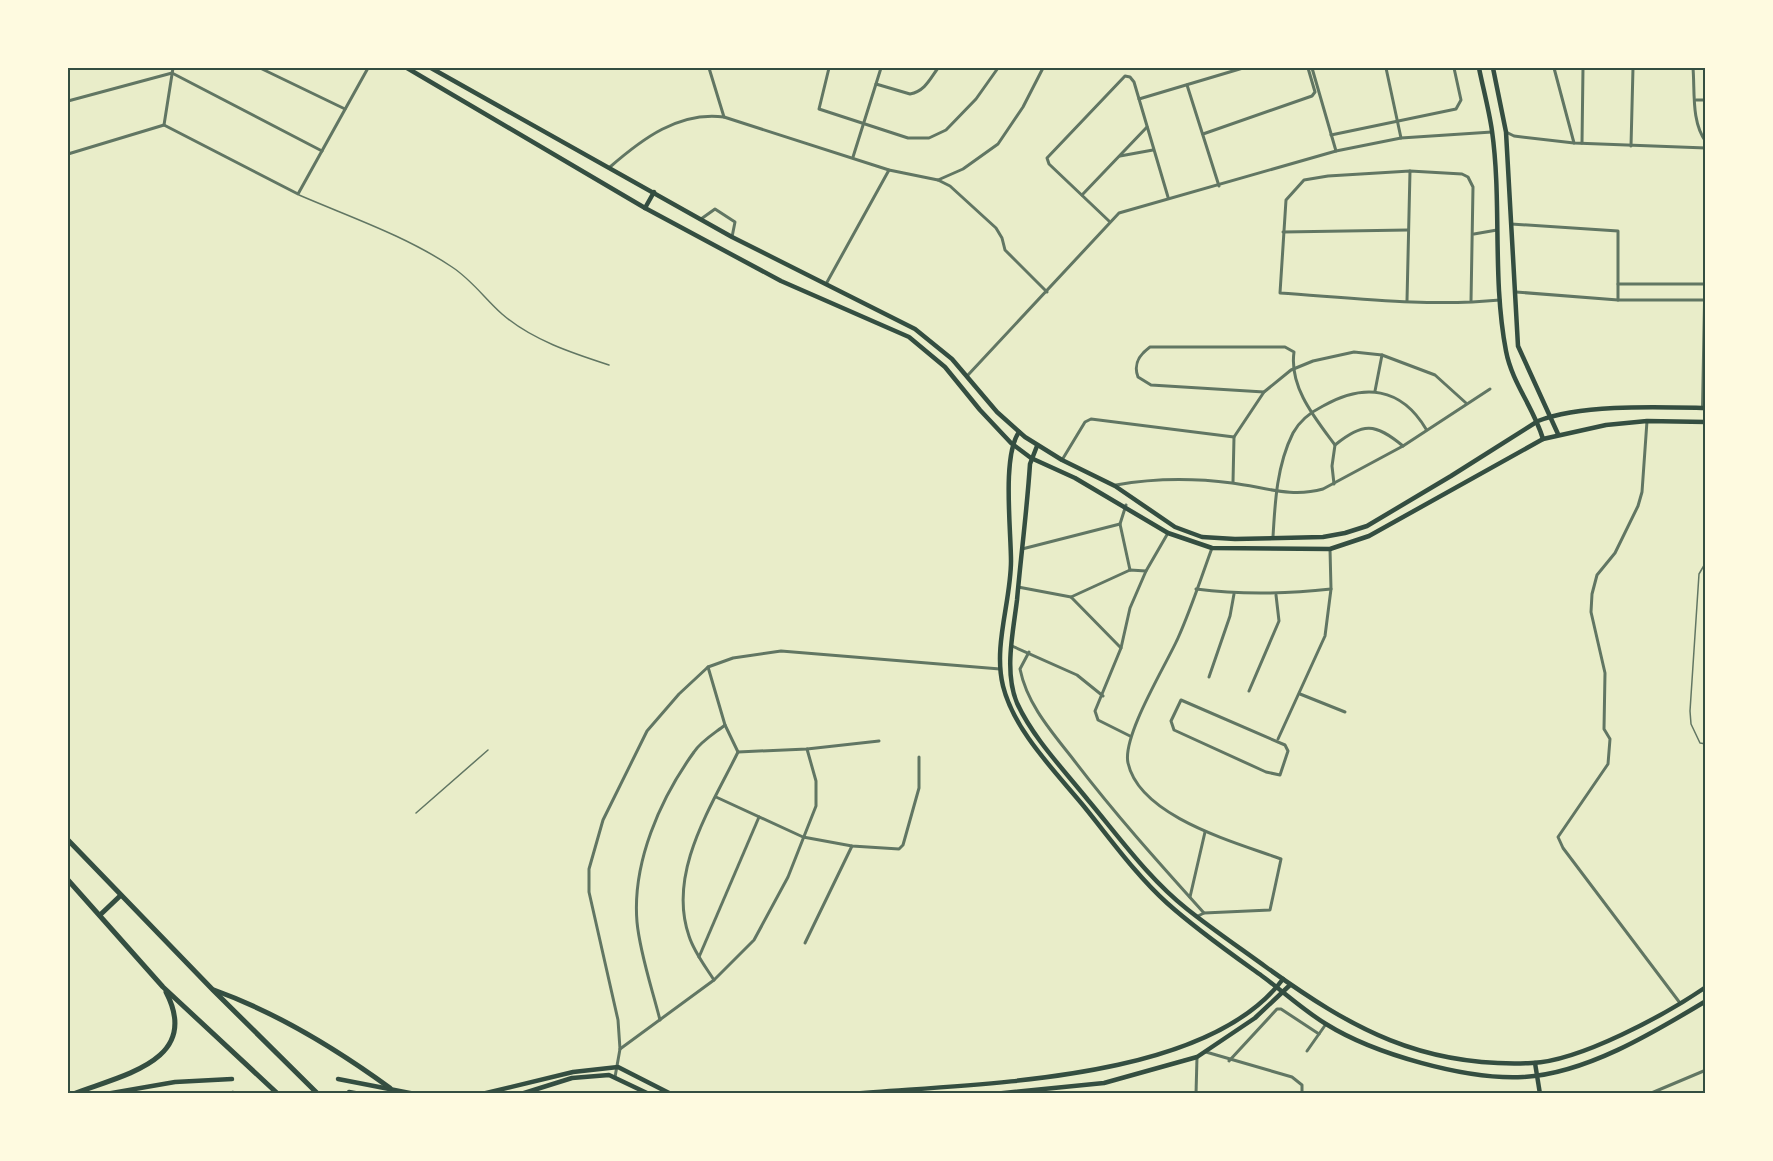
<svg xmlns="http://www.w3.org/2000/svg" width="1773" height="1161" font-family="Arial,sans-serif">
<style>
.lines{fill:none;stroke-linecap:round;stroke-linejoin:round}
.service{stroke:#617663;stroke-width:1.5}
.minor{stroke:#617663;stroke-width:3}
.tertiary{stroke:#617663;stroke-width:4}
.secondary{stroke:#344e41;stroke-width:4.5}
.primary{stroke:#344e41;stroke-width:5}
.neatline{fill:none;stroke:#344e41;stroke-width:2}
</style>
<rect width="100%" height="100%" fill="#e9edc9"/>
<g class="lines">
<g class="service">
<path d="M299,195C350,217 406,236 452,267C472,280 485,299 502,314C532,340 572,353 609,365"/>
<path d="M1706,562L1699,574L1690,711L1691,724L1700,743L1706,744"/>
<path d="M416,813L488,750"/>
</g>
<g class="minor">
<path d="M260,68L345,109"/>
<path d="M709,68L724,117"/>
<path d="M829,68L819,109L908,138H929L946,130L976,99L998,68"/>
<path d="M1312,68L1336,151"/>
<path d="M1386,68L1401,138"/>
<path d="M1554,68L1574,143"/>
<path d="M1693,68C1695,91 1691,122 1706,142"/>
<path d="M876,84L910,94C925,91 930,79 938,68"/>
<path d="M1187,85L1219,186"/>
<path d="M1139,99L1243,68"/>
<path d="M1696,100H1706"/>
<path d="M68,101L172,73L322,151"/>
<path d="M164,125L173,68"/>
<path d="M1506,132L1514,136L1574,143L1706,148"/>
<path d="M1203,134L1312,96L1315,92L1308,68"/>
<path d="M1331,135L1456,109L1461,100L1454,68"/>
<path d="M1582,143L1583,68"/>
<path d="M1631,146L1633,68"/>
<path d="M68,154L164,125L298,194L368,68"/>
<path d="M1120,156L1153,150"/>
<path d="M853,157L881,68"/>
<path d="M610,167C642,139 679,111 724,117L889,170L938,180L963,169L998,144L1023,107L1043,68"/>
<path d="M938,180L950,186L996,228L1002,238L1005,250L1047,292"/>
<path d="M1082,195L1147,127"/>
<path d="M701,219L715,209L735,222L732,237"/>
<path d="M1109,221L1049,164L1047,158L1125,76L1130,77L1134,82L1168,197"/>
<path d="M1511,224L1618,231V300"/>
<path d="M1283,232L1408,230"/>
<path d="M1474,234L1497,230"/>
<path d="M826,284L889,170"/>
<path d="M1618,284H1704"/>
<path d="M1516,292L1618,300H1706"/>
<path d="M1407,301L1410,171"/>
<path d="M1471,302L1473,187L1468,177L1462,174L1410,171L1328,176L1304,180L1286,200L1280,293C1353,298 1427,307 1500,300"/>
<path d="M968,375L1119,213L1336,151L1401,138L1492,132"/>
<path d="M1375,391L1382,355"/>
<path d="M1264,392L1151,385L1138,377C1133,364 1139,355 1150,347H1285L1294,352C1289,387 1315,418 1335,445"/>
<path d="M1647,421L1642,492L1638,506L1615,553L1597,575L1592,594L1591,612L1605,673L1604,729L1610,739L1608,764L1558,837L1563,848L1680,1003"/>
<path d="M1062,460L1085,422L1091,419L1234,437"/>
<path d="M1233,482L1234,437L1264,392L1291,370L1313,361L1354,352L1382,355L1435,375L1466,403"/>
<path d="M1334,484L1332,466L1335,445C1363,422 1375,423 1403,446"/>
<path d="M1116,485C1155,478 1193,478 1232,483C1264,487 1291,498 1323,489L1403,446L1490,389"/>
<path d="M1126,505L1120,524L1130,570"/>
<path d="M1273,537C1275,501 1277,465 1293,433C1300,420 1311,412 1323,406C1364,383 1401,387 1426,429"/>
<path d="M1022,549L1120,524"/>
<path d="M1018,587L1071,597L1130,570L1146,571"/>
<path d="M1196,589C1242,595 1285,594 1331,589"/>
<path d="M1071,597L1121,648"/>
<path d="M1012,646L1077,675L1103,696"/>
<path d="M1029,652L1020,669C1027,704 1051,731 1073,759C1114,813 1159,863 1204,913"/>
<path d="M708,667L725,725L738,752"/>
<path d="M1209,677L1230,616L1234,594"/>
<path d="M1249,691L1279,621L1276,595"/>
<path d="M1300,694L1345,712"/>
<path d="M1181,700L1285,745L1288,751L1280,775L1266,772L1174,730L1171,721Z"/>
<path d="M1130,736L1098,720L1095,711L1121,648L1130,608L1146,571L1168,533"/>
<path d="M1278,739L1325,636L1331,589L1330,549"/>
<path d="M738,752L807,749L879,741"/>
<path d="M716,797L803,837L852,846L899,849L903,845L919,788V757"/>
<path d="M1190,897L1205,832"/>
<path d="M1198,916L1204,913L1270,910L1281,859C1235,842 1140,817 1128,763C1122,736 1166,665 1178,638C1191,609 1201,578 1212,548"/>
<path d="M805,943L852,846"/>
<path d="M699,957L759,817"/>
<path d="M714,980C705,966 694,952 689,936C667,873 711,807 738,752"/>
<path d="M660,1020C652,988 640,954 637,922C632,863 660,799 694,752C701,741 715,733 725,725"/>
<path d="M620,1049L714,980L754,940L788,877L816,806V781L807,749"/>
<path d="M1307,1051L1326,1024"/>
<path d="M1206,1052L1292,1077L1302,1085V1094"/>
<path d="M1229,1061L1277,1009H1281L1319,1034"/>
<path d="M615,1077L620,1049L618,1020L589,892V869L603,820L647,731L679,694L708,667L733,658L781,651L1000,669"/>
<path d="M1196,1094L1197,1057"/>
<path d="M1649,1094L1706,1070"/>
</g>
<path class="tertiary" d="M1703,408L1706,250"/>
<g class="secondary">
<path d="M407,68L645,208L781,281L909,337L945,367L980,410L1011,443L1031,458L1075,478L1168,533L1212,548L1330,549L1369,536L1543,439L1606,425L1647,421L1706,422"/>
<path d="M431,68L732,237L915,329L952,359L997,412L1025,437L1062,460L1115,486L1175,527L1202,537L1235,539L1323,537L1345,533L1367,526L1451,476L1538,421C1581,404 1658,407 1706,408"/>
<path d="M1479,68C1483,88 1489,110 1492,131C1502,202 1492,278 1506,351C1512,383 1534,408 1543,439"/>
<path d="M1493,68L1506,132L1518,346L1558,434"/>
<path d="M645,208L654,192"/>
<path d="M1019,432C1002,456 1011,529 1011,561C1011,601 993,646 1003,686C1014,730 1053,769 1082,804C1109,837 1135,874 1167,903C1197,930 1230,953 1262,976C1284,992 1303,1010 1326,1024C1374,1054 1466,1080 1523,1077C1585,1074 1653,1033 1706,1001"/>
<path d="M1037,446L1030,464C1027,510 1021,555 1017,600C1013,633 1004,672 1017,703C1033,738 1064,770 1088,800C1119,837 1149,879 1187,909C1212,929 1240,948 1266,967C1352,1029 1422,1068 1532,1063C1580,1061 1665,1015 1706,987"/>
<path d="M1535,1063L1540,1094"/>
<path d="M338,1079L415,1094"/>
<path d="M349,1092L360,1094"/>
<path d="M106,1094L175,1082L232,1079"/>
<path d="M230,1094L233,1093"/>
<path d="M482,1094L573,1072L618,1067L671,1094"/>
<path d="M521,1094L572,1078L609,1075L649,1094"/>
<path d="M850,1094C971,1083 1205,1084 1283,979"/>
<path d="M994,1094L1104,1083L1197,1057L1255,1018L1290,985"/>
</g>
<g class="primary">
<path d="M68,840L213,990L318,1094"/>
<path d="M68,880L163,987L278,1094"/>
<path d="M100,915L120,896"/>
<path d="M214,990C278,1013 335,1048 390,1088"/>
<path d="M73,1094C122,1075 202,1061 166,992"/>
</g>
</g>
<rect width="1773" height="1161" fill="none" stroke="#fefae0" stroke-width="138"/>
<rect x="69" y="69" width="1635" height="1023" class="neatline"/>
</svg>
